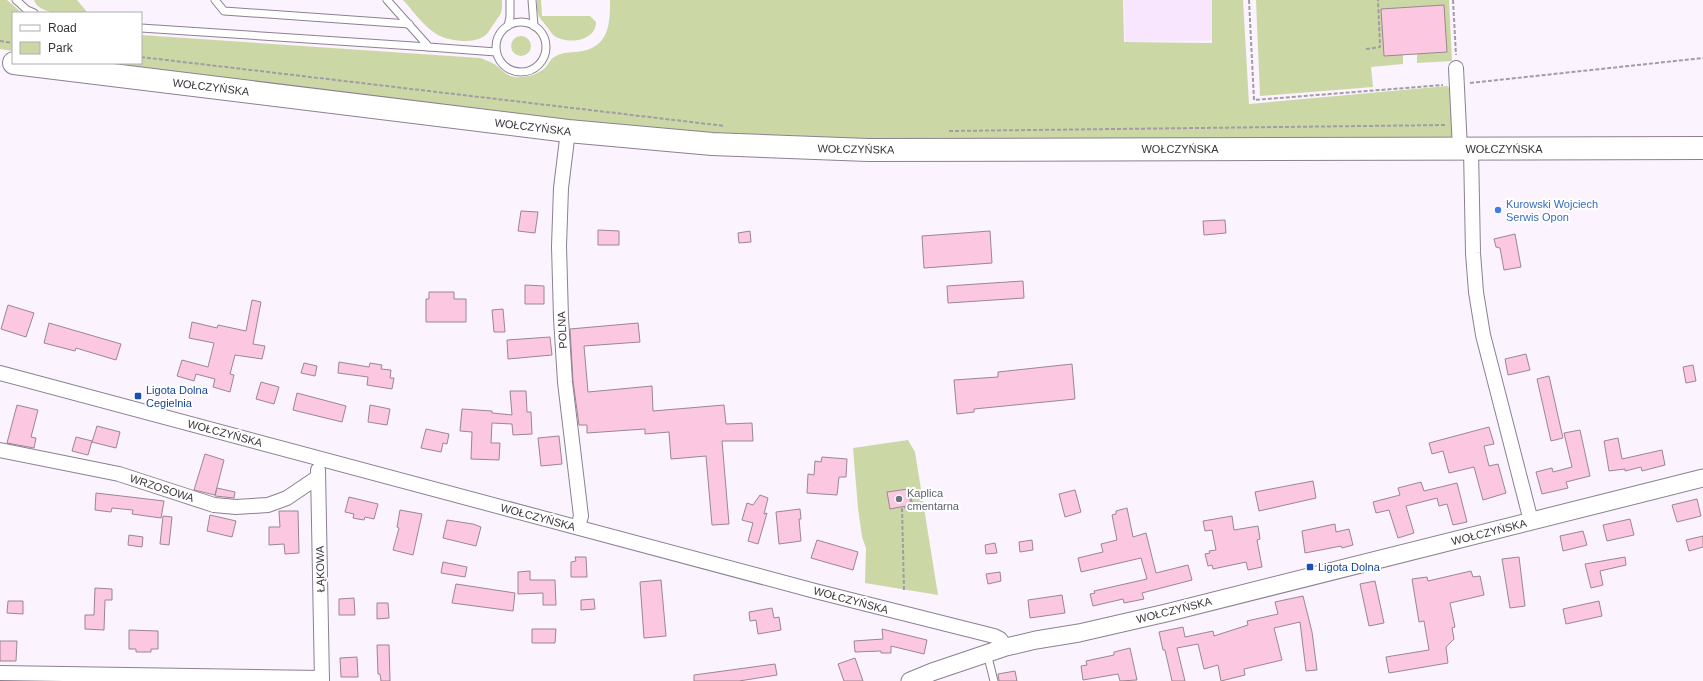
<svg xmlns="http://www.w3.org/2000/svg" width="1703" height="681" font-family="Helvetica,sans-serif">
<style>
.built{fill:#f8e6fe}
.green{fill:#cbd8a5}
.building{fill:#fcc7e0;stroke:#9b8790}
.lines{fill:none;stroke-linecap:round;stroke-linejoin:round}
.service-casing{stroke:#8c8090;stroke-width:9}
.minor-casing{stroke:#8c8090;stroke-width:16}
.tertiary-casing{stroke:#8c8090;stroke-width:19}
.primary-casing{stroke:#8c8090;stroke-width:24}
.path{stroke:#a39ca5;stroke-width:2;stroke-dasharray:4 2;stroke-linecap:butt}
.service{stroke:#fff;stroke-width:7}
.minor{stroke:#fff;stroke-width:14}
.tertiary{stroke:#fff;stroke-width:17}
.primary{stroke:#fff;stroke-width:22}
.shop-dot{fill:#3f7fe0;stroke:#fff;stroke-width:1.5}
.transit-dot{fill:#1a4fb4;stroke:#fff;stroke-width:1.5}
.worship-dot{fill:#6b7280;stroke:#fff;stroke-width:1.5}
.labels{text-anchor:middle;stroke-width:4;stroke-linejoin:round;paint-order:stroke}
.street-label{font-size:11px;fill:#39333a;stroke:#fff}
.shop-label{font-size:11px;fill:#366cbe;stroke:#fff;text-anchor:start}
.transit-label{font-size:11px;fill:#164399;stroke:#fff;text-anchor:start}
.worship-label{font-size:11px;fill:#5b616d;stroke:#fff;text-anchor:start}
</style>
<rect width="100%" height="100%" fill="#fbf3fe"/>
<path class="built" d="M1124,0H1240L1242,40L1125,42Z"/>
<g class="green">
<path d="M0,0H7L22,13H13V51L0,49Z"/>
<path d="M34,0H77L88,13C73,13 40,17 34,0Z"/>
<path d="M403,0H502C502,16 501,13 493,25C490,29 488,34 483,37C472,44 449,41 438,35C424,27 414,12 403,0Z"/>
<path d="M537,0H541L542,16H590L596,22C596,42 566,45 553,35C551,33 550,30 548,28C539,17 536,15 537,0Z"/>
<path d="M610,0H1123L1124,42L1212,43V0H1243L1249,104L1447,86L1453,91L1456,133L1451,139L867,143L661,134L108,63H141V35L480,58C485,60 489,61 494,64C501,68 506,76 514,77C525,78 538,75 546,67C549,63 551,58 556,56C565,51 573,53 583,51C610,45 610,22 610,0Z"/>
<path d="M1256,0H1449L1452,61L1417,63V54L1403,55V64L1371,67L1373,87L1260,96Z"/>
<circle cx="521" cy="46" r="10"/>
<path d="M908,440L915,452L938,595L865,583L866,548L862,537L858,508L853,448Z"/>
</g>
<g class="building">
<path d="M1444,5L1447,52L1384,56L1381,9Z"/>
<path d="M521,211L538,212L535,233L518,231Z"/>
<path d="M1225,220L1226,233L1204,235L1203,221Z"/>
<path d="M598,230L619,231V245H598Z"/>
<path d="M750,231L751,242L739,243L738,233Z"/>
<path d="M990,231L992,263L924,268L922,236Z"/>
<path d="M1515,234L1521,267L1504,270L1500,248L1496,247L1494,239Z"/>
<path d="M1023,281L1024,298L948,303L947,286Z"/>
<path d="M525,285L544,286V304H525Z"/>
<path d="M429,292H454V299H466V322H426V299H429Z"/>
<path d="M252,300L261,302L253,344L265,346L262,359L235,355L230,374L234,375L230,392L213,387L215,379L196,374L194,381L177,376L182,360L208,367L214,343L189,338L192,322L217,328L218,325L246,331Z"/>
<path d="M8,305L34,313L26,337L1,329Z"/>
<path d="M503,309L505,332H494L492,310Z"/>
<path d="M49,323L121,344L116,360L76,348L75,351L44,343Z"/>
<path d="M638,323L640,342L584,346L588,392L652,386L653,411L724,405L726,424L752,423L753,441H722L729,524L712,525L706,456L671,459L669,432L645,434V429L587,433V425H579L573,381L570,329Z"/>
<path d="M550,337L552,355L508,359L507,340Z"/>
<path d="M1526,354L1530,370L1508,375L1505,359Z"/>
<path d="M339,362L369,367L370,363L382,365L381,369L391,370L390,378H394L392,389L367,385L368,377L338,373Z"/>
<path d="M304,363L317,366L315,376L301,373Z"/>
<path d="M1072,364L1075,399L974,409V412L957,414L954,380L998,377V372Z"/>
<path d="M1693,365L1696,381L1686,383L1683,367Z"/>
<path d="M1549,376L1563,438L1551,441L1537,379Z"/>
<path d="M261,382L279,387L274,404L256,399Z"/>
<path d="M510,391H526L527,412H531L532,434L513,435L512,424L492,423L491,443H500L499,460L471,459L472,432L460,431L462,409L492,411V413L512,415Z"/>
<path d="M297,393L346,406L342,422L293,410Z"/>
<path d="M17,405L38,410L31,437L36,438L34,448L7,443Z"/>
<path d="M370,405L390,409L387,425L368,422Z"/>
<path d="M97,426L120,432L116,448L92,442Z"/>
<path d="M1489,427L1494,444L1484,446L1489,466L1498,464L1506,493L1483,500L1474,467L1449,473L1443,451L1432,454L1429,443Z"/>
<path d="M426,429L449,434L447,444L443,443L441,452L421,448Z"/>
<path d="M1580,430L1590,476L1566,482L1568,488L1542,494L1536,472L1552,468L1553,472L1572,467L1564,433Z"/>
<path d="M559,436L562,464L541,466L538,438Z"/>
<path d="M76,437L92,441L88,455L72,451Z"/>
<path d="M1618,438L1622,459L1662,450L1665,465L1642,471L1641,467L1625,471V469L1609,471L1604,441Z"/>
<path d="M205,454L224,460L215,495L194,490Z"/>
<path d="M822,457L847,459L846,477H839L837,495L807,493L808,474L814,475L815,461L821,462Z"/>
<path d="M1313,481L1316,498L1259,511L1255,492Z"/>
<path d="M1421,482L1424,491L1457,483L1467,522L1453,525L1447,504L1439,506L1437,498L1406,506L1414,533L1398,538L1389,510L1376,513L1373,502L1400,495L1398,488Z"/>
<path d="M217,488L235,492L234,498L215,496Z"/>
<path d="M908,489L911,505L890,509L887,492Z"/>
<path d="M1075,490L1081,512L1065,517L1059,494Z"/>
<path d="M96,493L164,501L161,518L132,514L133,510L112,508L111,512L95,510Z"/>
<path d="M760,495L768,498L764,514L767,513L758,544L748,541L753,523L742,520L747,503L753,505Z"/>
<path d="M349,497L378,504L374,519L365,517L364,520L358,519L353,518L354,514L345,512Z"/>
<path d="M1697,499L1701,516L1677,522L1672,505Z"/>
<path d="M1127,508L1133,537L1146,533L1156,573L1188,565L1192,580L1142,593L1144,599L1124,603L1123,599L1093,606L1090,594L1095,593L1094,591L1147,579L1141,558L1081,572L1078,558L1103,552L1101,544L1117,540L1112,515L1116,514V511Z"/>
<path d="M800,509L801,519H799L801,541L779,544L776,512Z"/>
<path d="M400,510L422,514L413,555L393,550L399,528L397,527Z"/>
<path d="M279,511H298L299,553L285,554L284,544L269,545V527H280Z"/>
<path d="M210,515L236,521L232,537L207,531Z"/>
<path d="M163,516L172,517L169,545L160,544Z"/>
<path d="M1232,516L1234,530L1258,526L1260,539L1257,540L1262,567L1248,570L1246,562L1213,569L1212,565L1208,566L1205,554L1210,553L1209,551L1216,550L1212,530L1205,531L1203,521Z"/>
<path d="M1630,519L1634,535L1607,541L1603,525Z"/>
<path d="M447,520L473,524L481,527L476,546L443,538Z"/>
<path d="M1335,524L1336,532L1349,529L1353,545L1342,548L1341,546L1305,553L1302,531Z"/>
<path d="M1583,531L1587,545L1563,551L1560,536Z"/>
<path d="M129,535L143,537L142,547L128,545Z"/>
<path d="M1703,536V547L1689,551L1686,540Z"/>
<path d="M817,540L858,552L853,570L811,558Z"/>
<path d="M1032,540L1033,550L1020,552L1019,542Z"/>
<path d="M995,543L997,553L986,554L985,545Z"/>
<path d="M575,557H586L587,577H571V562L576,561Z"/>
<path d="M1519,557L1525,606L1510,608L1502,559Z"/>
<path d="M1625,557L1626,565L1600,571L1603,585L1591,588L1585,564Z"/>
<path d="M443,562L467,567L465,577L441,573Z"/>
<path d="M530,571V580H555L556,605H543V593L518,594V572Z"/>
<path d="M1471,571L1473,577L1480,576L1484,595L1450,603L1455,627L1452,628L1454,639L1446,647L1448,663L1389,673L1386,657L1429,650L1424,621L1419,622L1412,579L1427,577L1428,581Z"/>
<path d="M1000,572L1001,581L988,584L986,574Z"/>
<path d="M661,580L666,636L644,638L640,582Z"/>
<path d="M1375,581L1384,623L1369,626L1360,584Z"/>
<path d="M456,584L515,593L513,611L452,603Z"/>
<path d="M95,588L112,589V600H105L104,630L85,629V615H94Z"/>
<path d="M1062,595L1065,613L1030,618L1028,600Z"/>
<path d="M1303,596L1312,632L1317,670L1306,671L1300,622L1274,628L1282,660L1244,669L1245,675L1221,681L1218,665L1204,669L1198,644L1177,648L1185,681H1172L1165,650H1163L1159,632L1183,627L1185,637L1213,631L1214,636L1248,625L1247,621L1278,614L1275,602Z"/>
<path d="M354,598L355,615H339V599Z"/>
<path d="M594,599L595,609L581,610V600Z"/>
<path d="M8,601H23V614L7,613Z"/>
<path d="M1599,601L1602,616L1566,624L1563,609Z"/>
<path d="M377,603H388L389,618L377,619Z"/>
<path d="M772,608L774,618L779,617L781,630L758,634L756,620L750,621L749,612Z"/>
<path d="M532,629H556L555,643H532Z"/>
<path d="M882,629L927,640L924,654L891,646V653H881V651L855,652L854,641L883,639Z"/>
<path d="M129,630L158,631V649H151V652H136V649H129Z"/>
<path d="M0,641H17L16,661H0Z"/>
<path d="M377,645H389L390,681H381L380,674H378Z"/>
<path d="M1130,648L1137,680L1120,681L1118,674L1083,680L1081,666L1087,665L1086,661L1114,655V652Z"/>
<path d="M357,657L358,677H341L340,658Z"/>
<path d="M855,658L863,681H844L838,664Z"/>
<path d="M775,664L777,675L739,681H694V675Z"/>
<path d="M1015,671L1017,681H999L998,674Z"/>
</g>
<g class="lines">
<defs>
<g id="service">
<path d="M16,0L27,10L34,13"/>
<path d="M215,0L224,11L409,24"/>
<path d="M387,0L429,47L496,52"/>
<path d="M532,0L534,26"/>
<circle cx="521" cy="47" r="25"/>
<path d="M508,26L510,17V0"/>
<path d="M141,28L429,47"/>
<path d="M987,653L994,681"/>
</g>
<g id="minor">
<path d="M1456,68L1460,149"/>
<path d="M568,131L561,188L559,246L561,318L565,382L581,516L578,527"/>
<path d="M1471,149L1473,253L1476,292L1483,335L1531,521"/>
<path d="M0,373L815,591L994,636L1000,639L1006,647"/>
<path d="M0,450L119,474L214,505L236,507L268,505L287,498L318,477"/>
<path d="M318,470L322,681"/>
<path d="M0,673L322,678"/>
</g>
<path id="tertiary" d="M910,681L932,672L1006,647L1036,640L1079,633L1166,613L1703,478"/>
<path id="primary" d="M14,63L568,131L712,144L868,150L1703,148"/>
</defs>
<use href="#service" class="service-casing"/>
<use href="#minor" class="minor-casing"/>
<use href="#tertiary" class="tertiary-casing"/>
<use href="#primary" class="primary-casing"/>
<g class="path">
<path d="M1249,0L1254,100L1443,85"/>
<path d="M1453,0L1456,55"/>
<path d="M0,41L13,43"/>
<path d="M1366,49L1380,47L1378,0"/>
<path d="M141,57L725,126"/>
<path d="M1470,83L1703,58"/>
<path d="M949,131L1447,125"/>
<path d="M904,590L902,508L912,506L911,498L922,496"/>
</g>
<use href="#service" class="service"/>
<use href="#minor" class="minor"/>
<use href="#tertiary" class="tertiary"/>
<use href="#primary" class="primary"/>
</g>
<circle class="shop-dot" cx="1498" cy="210" r="4"/>
<g class="transit-dot">
<rect x="134" y="392" width="8" height="8" rx="2"/>
<rect x="1306" y="563" width="8" height="8" rx="2"/>
</g>
<circle class="worship-dot" cx="899" cy="499" r="4"/>
<g class="labels">
<g class="street-label">
<text transform="translate(211 87) rotate(7)" y="4">WOŁCZYŃSKA</text>
<text transform="translate(533 127) rotate(7)" y="4">WOŁCZYŃSKA</text>
<text transform="translate(856 149) rotate(1)" y="4">WOŁCZYŃSKA</text>
<text x="1180" y="153">WOŁCZYŃSKA</text>
<text x="1504" y="153">WOŁCZYŃSKA</text>
<text transform="translate(562 330) rotate(-93)" y="4">POLNA</text>
<text transform="translate(225 433) rotate(15)" y="4">WOŁCZYŃSKA</text>
<text transform="translate(162 488) rotate(18)" y="4">WRZOSOWA</text>
<text transform="translate(538 517) rotate(15)" y="4">WOŁCZYŃSKA</text>
<text transform="translate(1489 532) rotate(-14)" y="4">WOŁCZYŃSKA</text>
<text transform="translate(320 569) rotate(-91)" y="4">ŁĄKOWA</text>
<text transform="translate(851 600) rotate(15)" y="4">WOŁCZYŃSKA</text>
<text transform="translate(1174 610) rotate(-14)" y="4">WOŁCZYŃSKA</text>
</g>
<g class="shop-label">
<text x="1506" y="208">Kurowski Wojciech<tspan x="1506" dy="13">Serwis Opon</tspan></text>
</g>
<g class="transit-label">
<text x="146" y="394">Ligota Dolna<tspan x="146" dy="13">Cegielnia</tspan></text>
<text x="1318" y="571">Ligota Dolna</text>
</g>
<g class="worship-label">
<text x="907" y="497">Kaplica<tspan x="907" dy="13">cmentarna</tspan></text>
</g>
</g>
<rect x="12" y="12" width="130" height="52" fill="#ffffff" stroke="#b0adb0"/>
<rect x="20" y="25" width="20" height="6" fill="#ffffff" stroke="#b0adb0"/>
<text x="48" y="32" font-size="12" fill="#39333a">Road</text>
<rect x="20" y="42" width="20" height="12" fill="#cbd8a5" stroke="#b0adb0"/>
<text x="48" y="52" font-size="12" fill="#39333a">Park</text>
</svg>
